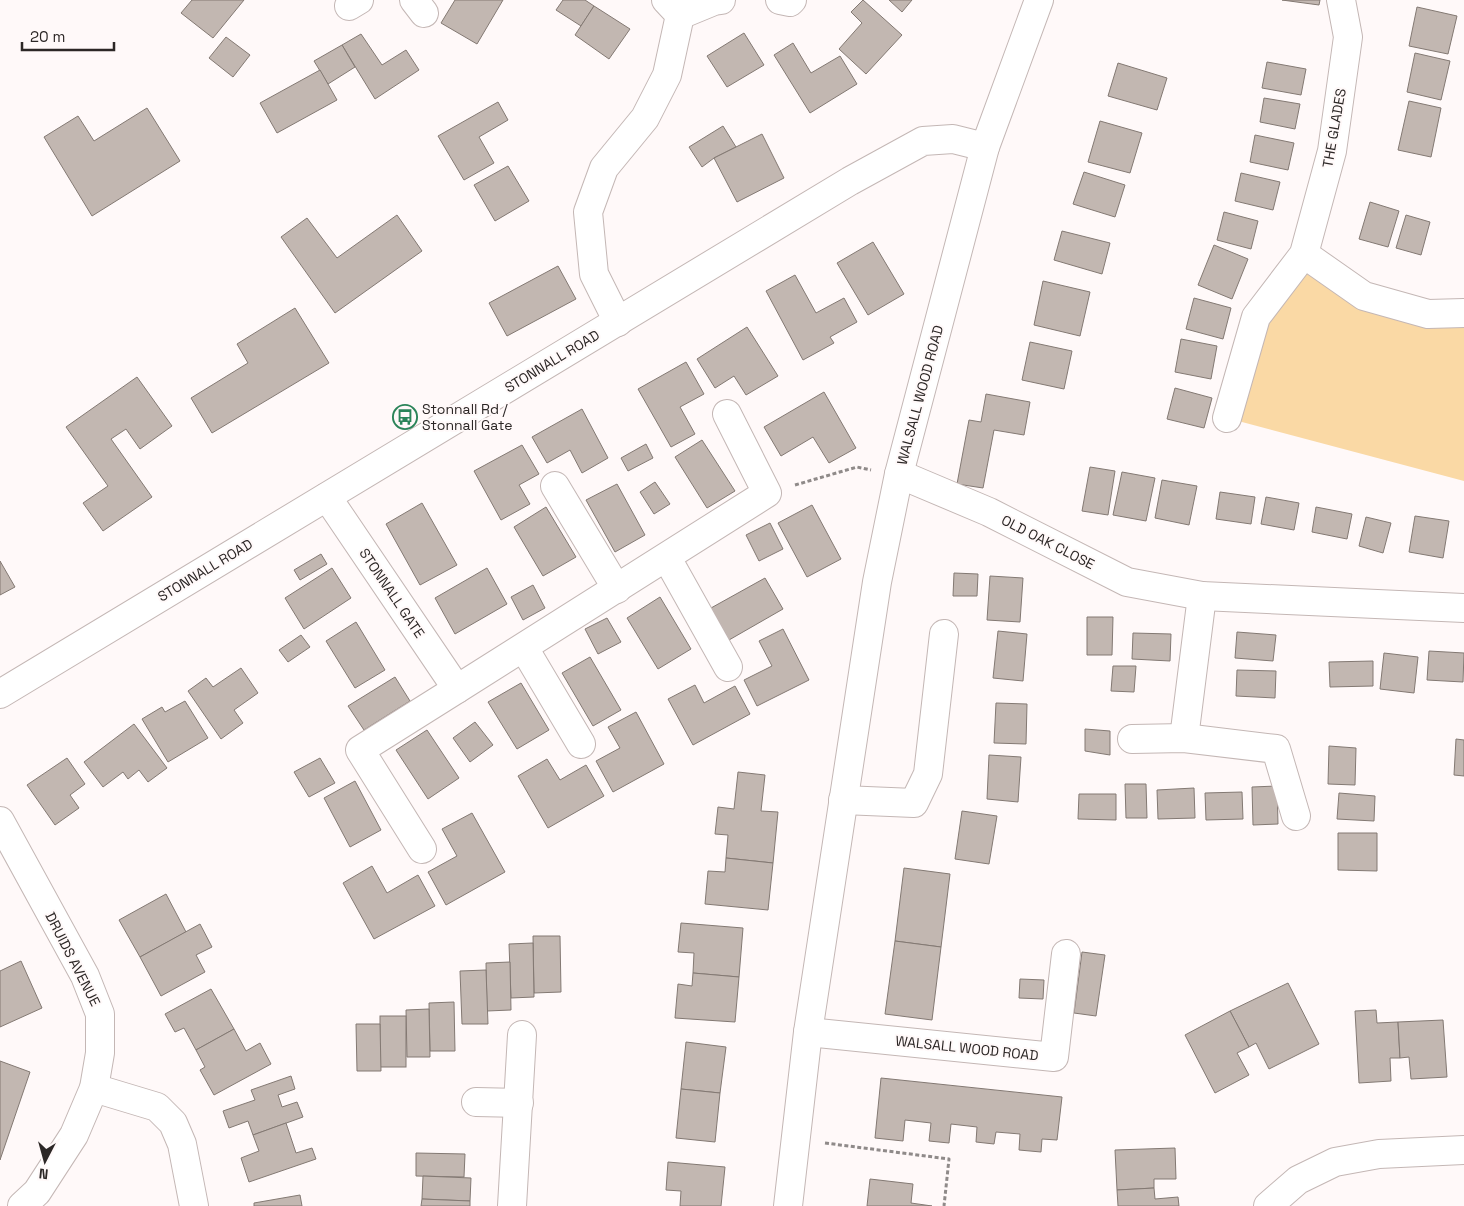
<svg xmlns="http://www.w3.org/2000/svg" width="1464" height="1206" font-family="'Space Grotesk',sans-serif">
<style>
.green{fill:#fad9a5}
.building{fill:#c2b7b1;stroke:#837973}
.lines{fill:none;stroke-linecap:round;stroke-linejoin:round}
.minor-casing{stroke:#c4b7b5;stroke-width:30}
.path{stroke:#8f8a89;stroke-width:3;stroke-dasharray:4 2.5;stroke-linecap:butt}
.minor{stroke:#fff;stroke-width:28}
.labels{text-anchor:middle;stroke-width:4;stroke-linejoin:round;paint-order:stroke}
.street-label{font-size:14px;fill:#2c2726;stroke:#fff9f9}
.poi-label{font-size:14px;fill:#2c2726;stroke:#fff9f9;text-anchor:start}
</style>
<rect width="100%" height="100%" fill="#fff9f9"/>
<path class="green" d="M1304,254L1365,296L1464,313V481L1227,418L1256,317Z"/>
<g class="building">
<path d="M192,0H244L213,38L181,13Z"/>
<path d="M455,0H503L477,44L441,23Z"/>
<path d="M563,0H585L594,6L581,26L556,10Z"/>
<path d="M863,0L902,35L866,74L839,49L862,23L851,12Z"/>
<path d="M889,0H912L902,12Z"/>
<path d="M1282,0H1320L1319,5Z"/>
<path d="M594,6L630,29L609,59L575,35Z"/>
<path d="M1417,7L1457,16L1448,54L1409,46Z"/>
<path d="M744,33L764,65L727,87L707,56Z"/>
<path d="M361,34L382,65L406,50L419,70L375,99L342,45Z"/>
<path d="M226,37L250,55L233,77L209,58Z"/>
<path d="M793,43L811,73L840,56L857,84L810,113L774,55Z"/>
<path d="M342,45L355,67L328,84L314,61Z"/>
<path d="M1415,53L1450,61L1441,100L1407,92Z"/>
<path d="M1267,62L1306,69L1301,95L1262,88Z"/>
<path d="M1118,63L1167,78L1157,110L1108,96Z"/>
<path d="M320,70L337,100L277,133L260,103Z"/>
<path d="M1264,98L1300,104L1295,129L1260,122Z"/>
<path d="M1409,101L1441,108L1431,157L1398,150Z"/>
<path d="M498,102L508,120L479,137L494,163L464,180L438,136Z"/>
<path d="M147,108L180,161L92,216L44,137L78,116L94,141Z"/>
<path d="M1100,121L1142,133L1130,173L1088,162Z"/>
<path d="M723,126L736,147L714,158L702,167L689,147Z"/>
<path d="M762,134L784,178L737,202L714,158Z"/>
<path d="M1255,135L1294,143L1288,170L1250,162Z"/>
<path d="M508,166L529,201L495,221L474,185Z"/>
<path d="M1084,172L1125,185L1115,217L1073,204Z"/>
<path d="M1241,173L1280,182L1273,210L1235,201Z"/>
<path d="M1370,202L1399,211L1388,247L1359,239Z"/>
<path d="M1224,212L1258,221L1251,249L1217,240Z"/>
<path d="M397,215L422,251L335,313L281,237L307,218L337,258Z"/>
<path d="M1406,215L1430,222L1421,255L1396,248Z"/>
<path d="M1062,231L1110,243L1102,274L1054,260Z"/>
<path d="M873,242L904,294L868,315L837,263Z"/>
<path d="M1214,245L1248,259L1232,299L1198,285Z"/>
<path d="M558,266L576,299L507,336L489,303Z"/>
<path d="M795,275L816,313L844,298L857,322L830,337L834,343L803,360L766,291Z"/>
<path d="M1043,281L1090,292L1080,336L1034,325Z"/>
<path d="M1194,298L1231,308L1223,339L1186,329Z"/>
<path d="M295,308L329,363L212,433L191,398L248,363L237,344Z"/>
<path d="M747,327L778,376L746,395L734,376L715,388L697,359Z"/>
<path d="M1181,339L1217,346L1211,379L1175,372Z"/>
<path d="M1030,342L1072,351L1064,389L1022,380Z"/>
<path d="M686,362L704,394L680,407L695,434L671,447L638,389Z"/>
<path d="M137,377L172,426L140,449L126,429L111,439L152,497L103,531L83,503L108,486L66,427Z"/>
<path d="M1175,388L1212,398L1204,428L1167,419Z"/>
<path d="M824,392L856,448L829,463L813,437L781,456L764,427Z"/>
<path d="M986,394L1030,402L1024,435L994,430L983,488L957,484L969,420L981,422Z"/>
<path d="M582,409L608,458L582,473L570,450L547,463L532,437Z"/>
<path d="M702,440L735,491L707,508L675,457Z"/>
<path d="M646,444L653,458L628,471L621,458Z"/>
<path d="M522,445L539,474L519,485L530,504L501,520L474,471Z"/>
<path d="M1090,467L1115,471L1108,515L1082,511Z"/>
<path d="M1122,472L1155,478L1146,521L1113,515Z"/>
<path d="M1162,480L1197,486L1189,525L1155,518Z"/>
<path d="M655,482L670,504L654,514L640,492Z"/>
<path d="M617,484L645,535L615,552L586,500Z"/>
<path d="M1220,492L1255,497L1251,524L1216,519Z"/>
<path d="M1266,497L1299,503L1294,530L1261,524Z"/>
<path d="M422,503L457,565L420,585L386,524Z"/>
<path d="M812,505L841,559L807,577L778,523Z"/>
<path d="M546,507L576,557L543,576L514,527Z"/>
<path d="M1316,507L1352,514L1347,539L1312,532Z"/>
<path d="M1415,516L1449,521L1443,558L1409,552Z"/>
<path d="M1366,517L1391,523L1383,553L1359,546Z"/>
<path d="M770,523L783,549L759,561L746,535Z"/>
<path d="M321,554L327,564L300,580L294,570Z"/>
<path d="M0,561L15,587L0,595Z"/>
<path d="M332,568L351,598L304,629L285,598Z"/>
<path d="M487,568L507,604L455,634L435,598Z"/>
<path d="M954,573L978,574L977,596H953Z"/>
<path d="M990,576L1023,578L1020,622L987,620Z"/>
<path d="M765,578L783,609L729,640L711,608Z"/>
<path d="M533,585L545,608L523,620L511,597Z"/>
<path d="M660,597L691,649L658,669L627,618Z"/>
<path d="M1087,617H1113L1112,655H1087Z"/>
<path d="M607,618L621,642L598,654L585,629Z"/>
<path d="M356,622L385,670L355,688L326,641Z"/>
<path d="M783,629L809,680L757,706L744,680L772,666L759,641Z"/>
<path d="M998,631L1027,634L1023,681L993,678Z"/>
<path d="M1237,632L1276,635L1273,661L1235,658Z"/>
<path d="M1133,633L1171,634L1170,661L1132,659Z"/>
<path d="M301,635L310,647L288,662L279,650Z"/>
<path d="M1429,651L1464,653L1463,682L1427,680Z"/>
<path d="M1384,653L1418,657L1414,693L1380,689Z"/>
<path d="M590,657L621,710L593,726L562,673Z"/>
<path d="M1373,661V686L1330,687L1329,662Z"/>
<path d="M1113,666H1136L1134,692L1111,691Z"/>
<path d="M241,668L258,693L234,710L243,723L221,739L188,691L206,678L213,687Z"/>
<path d="M1237,670L1276,671L1275,698L1236,696Z"/>
<path d="M395,677L410,701L364,730L348,706Z"/>
<path d="M521,683L549,730L517,749L488,702Z"/>
<path d="M695,685L704,703L735,686L750,714L693,745L668,699Z"/>
<path d="M185,701L208,738L168,762L142,719L162,707L165,712Z"/>
<path d="M996,703L1027,704L1026,744L994,743Z"/>
<path d="M636,712L664,764L613,792L596,761L620,748L608,727Z"/>
<path d="M475,722L493,745L470,762L453,738Z"/>
<path d="M134,724L167,768L148,782L139,770L128,779L123,772L103,787L84,762Z"/>
<path d="M1085,729L1110,731V755L1085,751Z"/>
<path d="M427,730L459,778L428,799L396,750Z"/>
<path d="M1456,739L1464,740V776L1454,775Z"/>
<path d="M1329,746L1356,748L1355,785L1328,784Z"/>
<path d="M989,755L1021,757L1018,802L987,799Z"/>
<path d="M67,758L85,784L70,795L79,808L55,825L27,785Z"/>
<path d="M320,758L335,783L309,797L294,772Z"/>
<path d="M547,759L560,780L586,765L604,796L548,828L518,776Z"/>
<path d="M738,772L765,775L761,811L778,812L773,863L726,858L728,835L715,834L718,807L734,809Z"/>
<path d="M355,781L381,830L350,847L324,798Z"/>
<path d="M1125,784H1146L1147,818H1126Z"/>
<path d="M1277,786L1278,824L1253,825L1252,787Z"/>
<path d="M1194,788L1195,818L1158,819L1157,790Z"/>
<path d="M1242,792L1243,819L1206,820L1205,793Z"/>
<path d="M1339,793L1375,796L1374,821L1337,819Z"/>
<path d="M1079,794H1116V820L1078,819Z"/>
<path d="M962,811L997,816L989,864L955,859Z"/>
<path d="M472,813L505,872L446,905L428,872L457,856L442,829Z"/>
<path d="M1338,833H1377V871L1338,870Z"/>
<path d="M726,858L773,863L768,910L705,904L708,871L725,872Z"/>
<path d="M372,866L387,893L418,875L435,906L374,939L343,883Z"/>
<path d="M904,868L950,874L941,947L895,941Z"/>
<path d="M166,894L186,932L140,957L119,920Z"/>
<path d="M681,923L743,928L739,977L693,973L694,953L678,952Z"/>
<path d="M200,924L212,947L196,955L205,972L161,996L140,957Z"/>
<path d="M533,936H560L561,992L534,993Z"/>
<path d="M895,941L941,947L932,1020L885,1014Z"/>
<path d="M533,943L534,997L511,998L509,944Z"/>
<path d="M1082,952L1105,955L1096,1016L1074,1013Z"/>
<path d="M21,961L42,1008L0,1027V971Z"/>
<path d="M510,962L511,1010L487,1011L486,963Z"/>
<path d="M486,970L488,1024H462L460,971Z"/>
<path d="M693,973L739,977L735,1022L675,1018L678,984L692,986Z"/>
<path d="M1020,979L1044,980L1043,999L1019,998Z"/>
<path d="M1288,983L1319,1044L1269,1069L1256,1043L1249,1047L1230,1011Z"/>
<path d="M211,989L234,1029L196,1050L184,1028L175,1032L165,1014Z"/>
<path d="M454,1002L455,1051H430L429,1003Z"/>
<path d="M429,1009L430,1057H407L406,1010Z"/>
<path d="M1376,1010L1377,1023L1398,1022L1400,1058H1390L1391,1081L1359,1083L1355,1011Z"/>
<path d="M1230,1011L1249,1047L1237,1053L1249,1075L1215,1093L1185,1035Z"/>
<rect x="380" y="1016" width="26" height="51"/>
<path d="M1443,1020L1447,1077L1411,1079L1409,1057L1400,1058L1398,1022Z"/>
<path d="M356,1024H380L381,1071H357Z"/>
<path d="M234,1029L246,1051L260,1043L271,1064L214,1095L200,1070L205,1067L196,1050Z"/>
<path d="M686,1042L726,1047L720,1093L681,1089Z"/>
<path d="M0,1061L30,1072L0,1160Z"/>
<path d="M291,1076L295,1089L278,1095L282,1107L297,1102L303,1117L253,1135L248,1121L229,1128L223,1111L255,1100L251,1090Z"/>
<path d="M881,1078L1062,1097L1057,1140L1042,1139L1041,1152L1019,1150L1020,1134L996,1132L994,1144L976,1142L977,1127L951,1124L949,1143L929,1141L931,1123L905,1120L903,1141L875,1138Z"/>
<path d="M681,1089L720,1093L715,1142L676,1138Z"/>
<path d="M286,1123L296,1153L312,1148L316,1159L249,1182L241,1158L259,1151L253,1135Z"/>
<path d="M1175,1148L1176,1179H1154V1188L1117,1190L1115,1150Z"/>
<path d="M416,1153L465,1154L464,1177L416,1176Z"/>
<path d="M668,1162L725,1167L721,1206H680L681,1191L666,1190Z"/>
<path d="M423,1176L471,1178L470,1201L422,1199Z"/>
<path d="M870,1179L913,1184L911,1203L932,1206H867Z"/>
<path d="M1154,1188L1155,1199L1178,1197L1179,1206H1118L1117,1190Z"/>
<path d="M300,1195L302,1206H254V1203Z"/>
<path d="M422,1199L470,1201V1206H421Z"/>
</g>
<g class="lines">
<defs>
<g id="minor">
<path d="M414,0L424,13"/>
<path d="M780,0L790,2L792,0"/>
<path d="M349,6L359,0"/>
<path d="M680,15L714,1L721,0"/>
<path d="M1304,254L1364,296L1428,314L1464,313"/>
<path d="M618,322L594,274L588,212L604,168L645,118L667,75L680,15L666,0"/>
<path d="M1227,418L1256,317L1304,254L1332,151L1348,37L1341,0"/>
<path d="M899,474L989,512L1127,582L1202,596L1464,608"/>
<path d="M555,486L617,589"/>
<path d="M327,497L457,689L767,493L727,414"/>
<path d="M667,558L728,667"/>
<path d="M524,648L581,744"/>
<path d="M0,694L850,181L923,141L953,139L985,147"/>
<path d="M1184,738L1202,596"/>
<path d="M1132,739L1184,738L1276,749L1296,816"/>
<path d="M843,800L914,803L928,774L944,634"/>
<path d="M0,821L85,976L100,1014V1053L94,1088L74,1135L37,1192L22,1206"/>
<path d="M422,849L360,750L457,689"/>
<path d="M808,1032L1054,1057L1066,954"/>
<path d="M94,1088L157,1107L173,1123L182,1144L194,1206"/>
<path d="M476,1102L519,1103"/>
<path d="M512,1206L522,1035"/>
<path d="M788,1206L808,1032L877,582L899,474L985,147L1039,0"/>
<path d="M1268,1206L1298,1180L1335,1162L1379,1154L1464,1150"/>
</g>
</defs>
<use href="#minor" class="minor-casing"/>
<g class="path">
<path d="M795,485L857,467L871,470"/>
<path d="M825,1143L949,1159L944,1206"/>
</g>
<use href="#minor" class="minor"/>
</g>
<defs>
<symbol id="bus-ring" viewBox="-11 -11 22 22"><circle r="9.5" fill="#fff9f9" stroke="#2b8459" stroke-width="1.5"/><path d="M-5-6H5V4H4V6H2V4H-2V6H-4V4H-5ZM-3.5-4V0h7V-4ZM-3.5 1.2v1.5H-2V1.2ZM2 1.2v1.5H3.5V1.2Z" fill="#2b8459"/></symbol>
</defs>
<g fill-rule="evenodd">
<use href="#bus-ring" x="391" y="403" width="28" height="28"/>
</g>
<g class="labels">
<g class="street-label">
<text transform="translate(1334 128) rotate(-80)" y="5">THE GLADES</text>
<text transform="translate(552 361) rotate(-31)" y="5">STONNALL ROAD</text>
<text transform="translate(920 395) rotate(-75)" y="5">WALSALL WOOD ROAD</text>
<text transform="translate(1048 542) rotate(27)" y="5">OLD OAK CLOSE</text>
<text transform="translate(205 570) rotate(-31)" y="5">STONNALL ROAD</text>
<text transform="translate(392 593) rotate(56)" y="5">STONNALL GATE</text>
<text transform="translate(73 959) rotate(63)" y="5">DRUIDS AVENUE</text>
<text transform="translate(967 1048) rotate(6)" y="5">WALSALL WOOD ROAD</text>
</g>
<g class="poi-label">
<text x="422" y="414">Stonnall Rd /<tspan x="422" dy="16">Stonnall Gate</tspan></text>
</g>
</g>
<g transform="translate(45 1161) rotate(186)" stroke="#fff9f9" stroke-width="4" paint-order="stroke">
<path d="M0-4L9 19L0 12L-9 19Z" fill="#2c2726"/>
<text y="-8" font-size="14" font-weight="bold" text-anchor="middle" fill="#2c2726">N</text>
</g>
<path d="M22 42v8h92v-8" fill="none" stroke="#2c2726" stroke-width="2.5"/>
<text x="30" y="42" font-size="15" fill="#2c2726" stroke="#fff9f9" stroke-width="4" paint-order="stroke">20 m</text>
</svg>
